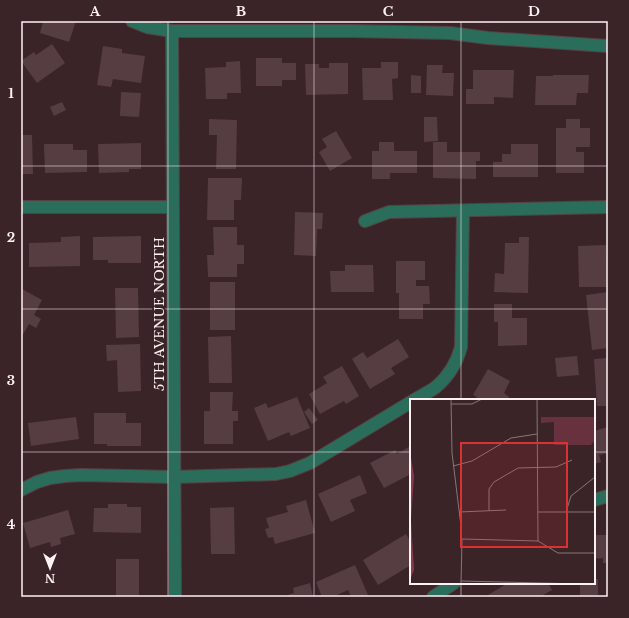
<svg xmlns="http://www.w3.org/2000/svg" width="629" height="618" font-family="'Libre Baskerville',serif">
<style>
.building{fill:#553d41}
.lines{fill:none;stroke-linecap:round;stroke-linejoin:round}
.minor-casing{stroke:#554144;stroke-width:14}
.minor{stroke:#2a6d5a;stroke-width:12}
.grid{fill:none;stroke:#fef1f3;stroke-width:1;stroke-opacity:0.55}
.labels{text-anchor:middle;stroke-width:3.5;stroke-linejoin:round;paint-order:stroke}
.street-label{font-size:13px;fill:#fef1f3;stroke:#3a2428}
.inset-road{fill:none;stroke:#887679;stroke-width:1}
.view{fill:#d83232;fill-opacity:0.15;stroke:#d83232;stroke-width:2}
.inset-edge{fill:none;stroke:#fef1f3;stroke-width:2}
.neatline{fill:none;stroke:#fef1f3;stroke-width:1.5}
.grid-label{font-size:13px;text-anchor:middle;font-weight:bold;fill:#fef1f3}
</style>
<rect width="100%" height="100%" fill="#3a2428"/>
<g class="building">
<path d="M43,21H76L69,42L40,33Z"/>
<path d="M52,44L65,63L37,83L21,61L34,52L36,55Z"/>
<path d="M103,46L122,49V53L145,56L141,83L113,79L111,87L97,85Z"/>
<path d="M256,58H282V63H296V80H282V86H256Z"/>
<path d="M240,61L241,93H227V99H206L205,68L226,67V62Z"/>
<path d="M381,62H398V78L392,79L393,100H363L362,68H381Z"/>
<path d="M329,63H348V94L306,95L305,64H319V68H329Z"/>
<path d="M427,65H443L442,73H454L453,96L426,95Z"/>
<path d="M473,70H514L513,98L494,97V104H466V89H473Z"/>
<path d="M411,75L421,76V93H411Z"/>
<path d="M553,75H589L588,93H577L576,105H535L536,76H553Z"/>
<path d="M121,92L141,93L139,117L120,116Z"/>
<path d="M62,102L66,110L54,116L50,107Z"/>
<path d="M424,117H437L438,141L424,142Z"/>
<path d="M209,119L237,120L236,169H216L217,135H209Z"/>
<path d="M566,119H580V128H590V147H576V152H584V173H556V128H566Z"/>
<path d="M336,131L352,158L330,171L319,152L327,147L322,139Z"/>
<path d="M21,135H32L33,174H21Z"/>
<path d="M379,142H394V151H417V173H390V179H372V151H379Z"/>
<path d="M433,142H447V152H480V161H476V179L433,178Z"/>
<path d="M141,143V169H129V172L99,173L98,144Z"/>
<path d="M44,144H73V150H87V172L45,173Z"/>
<path d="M511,144H538V177H493V162H502V154H511Z"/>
<path d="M208,178H242L241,200H234V220H207Z"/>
<path d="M295,212L323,213L322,229H317L316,256L294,255Z"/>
<path d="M213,227H237V245H244V264H237V277H208L207,255H214Z"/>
<path d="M80,236V266L29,267V243L61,242V237Z"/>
<path d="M141,236V263H108V260H93V237Z"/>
<path d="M519,237H529L528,293L494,292L495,273L504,274L505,243H519Z"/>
<path d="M606,245L607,267H608V287H579L578,246Z"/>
<path d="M396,261H425V280H416V286H429L430,304H423V319H399V293H396Z"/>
<path d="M345,265H373L374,292H331L330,271H345Z"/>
<rect x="210" y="282" width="25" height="48"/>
<path d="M115,288H138L139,337L116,338Z"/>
<path d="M22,289L42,300L34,315L41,319L36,328L29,324L21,338V292Z"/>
<path d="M608,292V348L592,350L586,295Z"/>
<path d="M494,304H512V318H527V345L498,346V322H494Z"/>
<path d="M231,336L232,383H209L208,337Z"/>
<path d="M398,339L409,357L391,368L395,374L370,389L352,359L363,352L367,358Z"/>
<path d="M140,344L141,391L118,392L117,360L107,361L106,345Z"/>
<path d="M577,356L579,375L557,377L555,358Z"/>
<path d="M608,358V406H597L594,359Z"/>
<path d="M342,366L359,396L346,404L344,401L320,414L309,394L327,383L323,377Z"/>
<path d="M488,369L510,381L504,393L509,397L508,400H475L477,397L473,395Z"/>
<path d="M210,392H233L232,411H238V421H233V444H204V411H210Z"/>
<path d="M297,397L310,428L291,436L289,432L268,441L254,408L266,403L268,408Z"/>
<path d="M309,408L318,420L312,424L304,412Z"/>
<path d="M94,413H126V423H141V446H107V444H94Z"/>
<path d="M76,417L79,439L31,446L28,423Z"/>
<path d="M608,427V453L599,455L601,462L594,464V431Z"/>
<path d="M409,447L411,450V474L384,488L370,463L395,450L397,454Z"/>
<path d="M360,475L367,493L350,500L355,511L331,522L318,494Z"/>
<path d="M306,500L315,533L275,544L273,537L268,538L265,529L269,528L266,518L288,512L286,506Z"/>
<path d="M108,504H127V507H141V533L93,532L94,508H108Z"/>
<path d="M234,507L235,554H211L210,508Z"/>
<path d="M68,510L75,534L60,538L61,544L51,547L50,542L30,548L23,523Z"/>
<path d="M406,534L411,542V565L378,585L363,560Z"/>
<path d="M594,535H608V563H603V558L594,559Z"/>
<rect x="116" y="559" width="23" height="38"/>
<path d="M355,565L368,595L364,597H351L348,590L333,597H322L316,582Z"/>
<path d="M594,579H598V595L580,596V583H594Z"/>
<path d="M310,583L313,597H282L294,593L293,588Z"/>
<path d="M508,583H548L552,590L540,597H490L488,595Z"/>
</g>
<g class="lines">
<defs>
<g id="minor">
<path d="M132,21L147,27L172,31H352L450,33L488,38L608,46"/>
<path d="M172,31L175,597"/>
<path d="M21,207H172"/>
<path d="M365,221L389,212L608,207"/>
<path d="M414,400C421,396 429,392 436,387C449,376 457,362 461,347L463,211"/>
<path d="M21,490L37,482L50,478L65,476L81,475L174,477L276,474L290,471L310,463L411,402"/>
<path d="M594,500L608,496"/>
<path d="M433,597L454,583"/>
</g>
</defs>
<use href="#minor" class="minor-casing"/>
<use href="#minor" class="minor"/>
</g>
<path class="grid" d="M168,21V597M314,21V597M461,21V400M21,166H608M21,309H608M21,452H411M594,452H608M461,583V597"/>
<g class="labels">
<g class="street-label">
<text transform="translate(159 314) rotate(-90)" y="5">5TH AVENUE NORTH</text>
</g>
</g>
<g transform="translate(410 399)">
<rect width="185" height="185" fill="#3a2428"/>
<path d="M131,18H185V41L181,46H144V23L131,24Z" fill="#67323d"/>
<path d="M0,52L4,77L1,120L4,171L0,181Z" fill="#883c4d"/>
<path class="inset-road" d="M41,0L42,54L51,127M127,0L128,142M41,5H62L72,0M43,67L62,62L101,39L127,35M79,112V90L84,83L108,69L146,68L162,61M49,113L96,111M128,113H185M156,113L161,97L185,78M51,182L171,185M51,185L52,140L128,142L148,154H185"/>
<path class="view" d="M51,44H157V148H51Z"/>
<rect width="185" height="185" class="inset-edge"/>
</g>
<rect width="629" height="618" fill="none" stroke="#3a2428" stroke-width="44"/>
<g transform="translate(50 568) rotate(180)" stroke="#3a2428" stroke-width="3" paint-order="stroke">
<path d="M0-3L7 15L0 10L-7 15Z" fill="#fef1f3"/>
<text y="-6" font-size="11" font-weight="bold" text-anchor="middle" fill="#fef1f3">N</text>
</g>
<rect x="22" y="22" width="585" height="574" class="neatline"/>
<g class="grid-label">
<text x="95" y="16">A</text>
<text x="241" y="16">B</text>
<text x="388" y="16">C</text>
<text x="534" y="16">D</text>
<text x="11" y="98">1</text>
<text x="11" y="242">2</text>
<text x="11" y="385">3</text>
<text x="11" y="529">4</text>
</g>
</svg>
